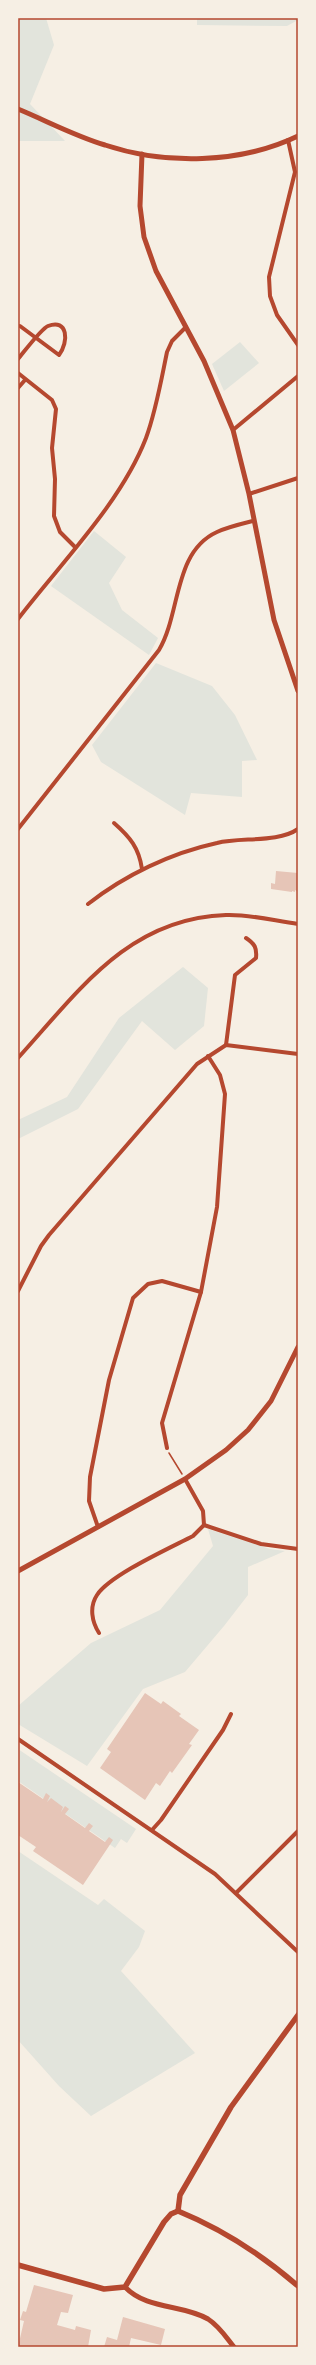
<svg xmlns="http://www.w3.org/2000/svg" width="316" height="2365" font-family="Karla,sans-serif">
<style>
.green{fill:#e2e4dc}
.building{fill:#e6c5b7}
.lines{fill:none;stroke-linecap:round;stroke-linejoin:round}
.path{stroke:#b5482f;stroke-width:1.5}
.minor{stroke:#b5482f;stroke-width:4}
.tertiary{stroke:#b5482f;stroke-width:5}
.secondary{stroke:#b5482f;stroke-width:5.5}
.neatline{fill:none;stroke:#b5482f;stroke-width:1.5}
</style>
<rect width="100%" height="100%" fill="#f6efe4"/>
<g class="green">
<path d="M18,18H46L54,45L30,104L65,141H18Z"/>
<path d="M197,18H298V20L287,26L197,25Z"/>
<path d="M240,342L259,363L224,391L212,364Z"/>
<path d="M94,531L126,557L109,583L122,610L158,638L149,655L51,586Z"/>
<path d="M156,663L212,686L235,715L257,760L242,761V797L191,793L185,815L101,762L92,745Z"/>
<path d="M183,967L208,988L204,1026L175,1050L142,1021L78,1109L18,1139V1120L67,1097L119,1018Z"/>
<path d="M208,1529L270,1549L285,1551L248,1567V1595L224,1626L185,1672L143,1689L87,1766L18,1724V1706L91,1643L160,1610L213,1546Z"/>
<path d="M18,1749L136,1829L127,1843L121,1839L115,1848L18,1781Z"/>
<path d="M18,1851L98,1905L104,1899L145,1931L139,1947L121,1971L195,2053L91,2116L59,2086L18,2040Z"/>
</g>
<g class="building">
<path d="M276,871L298,873V892L295,890V892L292,891V892L271,889V883L275,884Z"/>
<path d="M145,1693L161,1704L163,1701L181,1714L179,1716L199,1730L189,1744L192,1745L172,1773L170,1771L160,1786L156,1783L145,1800L100,1768L111,1752L107,1749Z"/>
<path d="M18,1782L43,1799L46,1793L50,1796L47,1802L51,1798L63,1807L61,1812L65,1806L69,1809L65,1814L85,1828L89,1823L93,1826L89,1831L105,1842L109,1837L113,1840L83,1885L33,1851L36,1847L18,1835Z"/>
<path d="M34,2285L73,2295L68,2313L61,2312L57,2325L75,2330L76,2326L91,2330L88,2347H18L24,2321L20,2320L23,2311L26,2312Z"/>
<path d="M123,2317L165,2329L161,2345L131,2338L129,2347H104L107,2337L117,2340Z"/>
</g>
<g class="lines">
<path class="path" d="M169,1453L182,1474"/>
<g class="minor">
<path d="M288,140L295,172L269,277L270,296L277,315L298,345"/>
<path d="M18,359C24,352 41,329 48,326C68,318 69,342 59,355L20,326"/>
<path d="M18,373L52,400L56,409L52,448L55,479L54,516L60,532L75,547"/>
<path d="M18,388L25,380"/>
<path d="M233,430L298,376"/>
<path d="M249,494L298,478"/>
<path d="M18,619C60,564 121,503 146,438C156,411 161,381 167,352L172,341L186,327"/>
<path d="M114,823C130,837 139,848 142,869"/>
<path d="M18,829L159,650C181,613 173,552 217,532C228,527 241,524 253,521"/>
<path d="M88,904C125,875 171,853 217,843C241,837 278,843 298,829"/>
<path d="M226,1045L235,975L256,958C257,948 255,944 246,938"/>
<path d="M18,1058C78,992 128,918 226,915C250,914 275,921 298,924"/>
<path d="M18,1291L41,1246L49,1235L197,1064L226,1045L298,1054"/>
<path d="M167,1448L162,1423L201,1292L217,1207L225,1094L220,1075L208,1056"/>
<path d="M185,1479L203,1511L204,1525L261,1544L298,1549"/>
<path d="M98,1527L89,1501L90,1477L109,1380L133,1298L148,1284L162,1281L201,1292"/>
<path d="M99,1633C92,1622 89,1607 97,1595C110,1575 170,1548 193,1536L204,1525"/>
<path d="M18,1739L215,1874L298,1952"/>
<path d="M152,1830L161,1820L223,1730L231,1714"/>
<path d="M236,1893L298,1831"/>
</g>
<g class="tertiary">
<path d="M18,109C47,121 75,136 105,145C165,165 240,164 298,136"/>
<path d="M142,154L140,206L144,237L156,271L204,361L233,430L249,494L274,620L298,691"/>
<path d="M18,1571L185,1479L226,1450L248,1430L271,1401L298,1347"/>
<path d="M125,2287C147,2310 182,2304 208,2319C219,2326 226,2337 234,2347"/>
</g>
<g class="secondary">
<path d="M178,2211L180,2195L231,2107L298,2015"/>
<path d="M178,2211C222,2229 262,2255 298,2286"/>
<path d="M18,2265L104,2289L125,2287L164,2222L171,2214L178,2211"/>
</g>
</g>
<rect width="316" height="2365" fill="none" stroke="#f6efe4" stroke-width="38"/>
<rect x="19" y="19" width="278" height="2327" class="neatline"/>
</svg>
